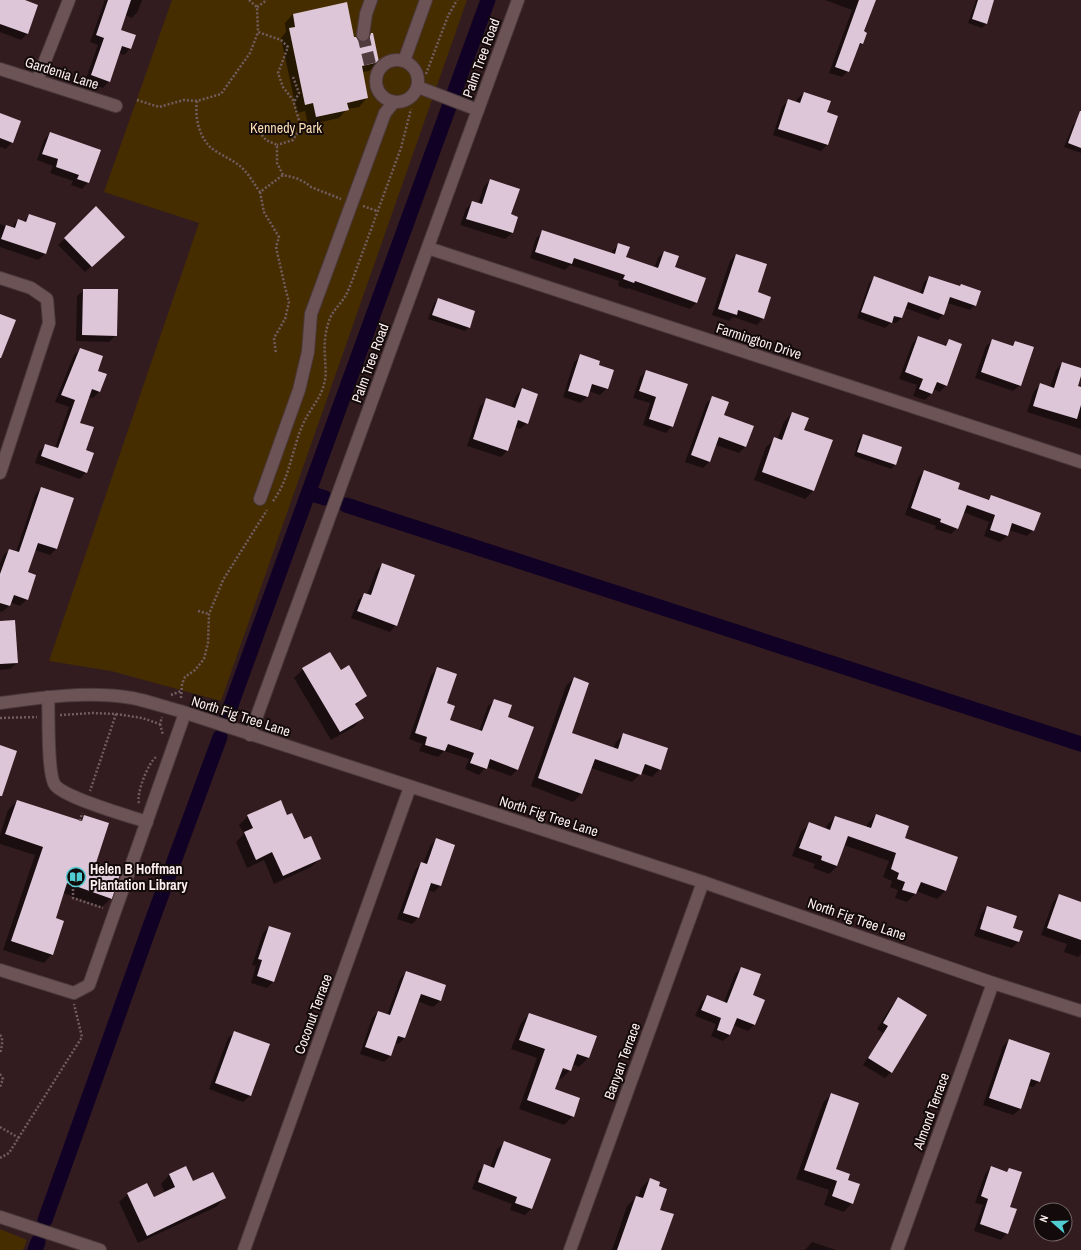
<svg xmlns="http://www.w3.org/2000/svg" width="1081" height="1250" font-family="'Archivo Narrow',sans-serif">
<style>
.green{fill:#462d00}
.shadow{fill:#0007;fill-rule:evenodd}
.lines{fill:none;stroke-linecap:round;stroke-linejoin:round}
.canal{stroke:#110124;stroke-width:15}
.building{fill:#ddc6d7}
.minor-tunnel{stroke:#503b3f;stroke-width:12;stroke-dasharray:12 6;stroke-linecap:butt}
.minor-casing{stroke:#4b393c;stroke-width:14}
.path{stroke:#715d60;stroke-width:2.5;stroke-dasharray:2 2;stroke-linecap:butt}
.minor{stroke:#6c5356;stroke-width:12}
.labels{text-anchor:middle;stroke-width:4;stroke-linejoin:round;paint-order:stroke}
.street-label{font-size:14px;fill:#fdedef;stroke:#130a0b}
.park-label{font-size:14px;fill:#faddb4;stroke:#130a0b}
.poi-label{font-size:14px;font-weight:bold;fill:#fdedef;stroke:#130a0b;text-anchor:start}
</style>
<rect width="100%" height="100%" fill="#321c20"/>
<g class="green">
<path d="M172,0H467L221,701L111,671L49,661L199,223L104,192Z"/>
<path d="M0,1229L27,1240L23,1250H0Z"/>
</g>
<g class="shadow">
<path d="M0,0H22L28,33L21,40L0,32Z"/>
<path d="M105,0H142L138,11L132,18L125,15L119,30L135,36L130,49L124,55L119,53L109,81L103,88L85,81L98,45L90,42Z"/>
<path d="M825,0H875L863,32L862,44L856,49L848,71L842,77L829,73L852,10Z"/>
<path d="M976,0H993L986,24L982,28L968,23Z"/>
<path d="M293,14L354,38L358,42L363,43L371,34L378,62L369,71L362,72L367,98L359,107L347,109L339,118L308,125L305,111L297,113L281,38L286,32L285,23Z"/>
<path d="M804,93L826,113L837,116L827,145L821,151L773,135L782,107L789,100L796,103L797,99Z"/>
<path d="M0,114L12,142L6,149L0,147Z"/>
<path d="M1077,121L1081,123V153L1064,147L1073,125Z"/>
<path d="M50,133L88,182L82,189L71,185L73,181L50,173L53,166L37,160L44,140Z"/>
<path d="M491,180L510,215L517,217L512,233L505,239L460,225L466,209L472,202L478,204L484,186Z"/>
<path d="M96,208L117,243L85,272L58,245Z"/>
<path d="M29,215L55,224L45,254L38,260L0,247V224L11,228L18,220L23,222Z"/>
<path d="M543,232L611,254L612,251L619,244L625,258L654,268L658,258L664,252L674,267L705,278L696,303L690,309L628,288L627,289L618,286L619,281L570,265L565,270L530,258L536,238Z"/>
<path d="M736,255L756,293L763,318L757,325L733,317L729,321L712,315L730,261Z"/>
<path d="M929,277L975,305L970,310L947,303L943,314L938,320L905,308L902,318L896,323L891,322L885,328L857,318L869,283L874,278L920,294L924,282Z"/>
<path d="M84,290L116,335L109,342L76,341L77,296Z"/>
<path d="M438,299L469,327L465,331L428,319L434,303Z"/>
<path d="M918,337L943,346L949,341L946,385L940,392L933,389L932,393L925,400L913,396L917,385L899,379L912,344Z"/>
<path d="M993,340L1011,346L1015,342L1020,385L1013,391L975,378L986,346Z"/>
<path d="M80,349L96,371L105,375L99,392L93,398L88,397L79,423L84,451L86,472L80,479L35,463L39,451L46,445L55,448L69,407L55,402L74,355Z"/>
<path d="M581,356L597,366L607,388L600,395L589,391L587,397L580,403L563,397L574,362Z"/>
<path d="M1062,363L1081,369L1077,386L1081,388V429L1027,412L1034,391L1040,385L1050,388L1056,370Z"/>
<path d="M647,371L672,426L666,433L643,425L650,403L633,398L640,377Z"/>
<path d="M522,389L527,423L520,429L515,427L507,451L501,457L467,446L480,406L487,400L511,408L516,396Z"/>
<path d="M713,397L723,415L745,447L739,453L716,445L709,462L703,468L685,462L706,404Z"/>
<path d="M792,413L803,430L814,490L805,499L754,480L766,447L775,439L777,440L784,422Z"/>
<path d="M863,435L895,465L891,469L854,456L859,439Z"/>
<path d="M924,471L956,490L987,501L991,496L1033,530L1027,536L1009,530L1007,536L1000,542L984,536L989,522L963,512L957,528L951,534L935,529L936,526L905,515L918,478Z"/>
<path d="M41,488L56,549L50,555L35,550L26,573L27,599L20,606L10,602L9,606L2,612L0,611V564L3,556L9,550L16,552L35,495Z"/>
<path d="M382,564L396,625L390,632L351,618L358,600L364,594L367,595L376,571Z"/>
<path d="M0,622L17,663L10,669L0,670Z"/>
<path d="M438,668L449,721L479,731L488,706L495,700L506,718L517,770L511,776L486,767L479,775L465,769L469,759L444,751L438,757L419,751L422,744L409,739L431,675Z"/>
<path d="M303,669L366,696L355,706L362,718L354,727L331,740L294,678Z"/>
<path d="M574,678L570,734L613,749L616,742L624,734L660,769L652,777L641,773L632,782L591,768L581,794L573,802L531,786L566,686Z"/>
<path d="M17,801L79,821L84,816L94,864L111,898L102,907L63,893L54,919L52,954L44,963L3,950L35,855L0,844V835L8,810Z"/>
<path d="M876,815L903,839L945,891L937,899L916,891L915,894L907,902L895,898L898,890L890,887L892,881L883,877L889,861L844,845L837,866L829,874L813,868L815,864L792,856L801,832L809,824L826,830L827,825L835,817L866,828L868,823Z"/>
<path d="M248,816H287L303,841L320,859L311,867L274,884L264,860L247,868L236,842L244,834L239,825Z"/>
<path d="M436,839L454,846L440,886L434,892L428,890L418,918L412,924L397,919L415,870L421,863L423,864L430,846Z"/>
<path d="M1059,895L1081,905V954L1078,957L1064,952L1067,944L1041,935L1053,902Z"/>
<path d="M987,907L1012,929L1021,931L1018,942L1012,948L974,936L981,914Z"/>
<path d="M269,927L273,982L267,988L251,983L256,966L252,965L263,933Z"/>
<path d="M741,968L752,996L755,1024L748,1031L733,1025L730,1035L723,1041L711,1036L716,1024L695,1016L701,1002L707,996L724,1002L735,974Z"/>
<path d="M406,972L440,1001L433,1007L417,1001L405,1038L398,1044L395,1043L390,1056L384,1062L360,1054L372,1018L378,1012L387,1015L400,979Z"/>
<path d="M898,999L891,1072L885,1078L863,1065L883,1033L877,1029L892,1005Z"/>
<path d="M529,1014L595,1037L588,1058L579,1067L572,1064L570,1070L561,1079L558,1078L554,1090L573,1116L564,1125L519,1109L537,1058L511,1049L521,1023ZM558,1066L566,1068V1071L558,1068Z"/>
<path d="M235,1032L269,1045L250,1096L243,1102L209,1089L228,1038Z"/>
<path d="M1009,1040L1039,1081L1033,1087L1028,1086L1020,1109L1013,1115L983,1105L1003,1046Z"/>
<path d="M831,1094L834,1170L847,1181L852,1203L844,1212L824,1205L829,1190L796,1179L823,1103Z"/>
<path d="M504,1143L550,1160L531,1209L525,1215L510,1210L512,1204L472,1189L478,1172L484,1166L490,1168L497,1149Z"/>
<path d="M186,1167L193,1183L224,1198L216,1207L138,1243L119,1202L128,1194L153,1198L165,1193L161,1184L169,1175Z"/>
<path d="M991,1167L1006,1172L1009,1169L1007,1233L1001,1240L974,1231L983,1205L975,1203L985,1174Z"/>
<path d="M650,1179L659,1210L660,1250H612L627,1206L636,1197L638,1198L641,1188Z"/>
<path d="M812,1242L836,1250H805Z"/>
</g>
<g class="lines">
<g class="canal">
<path d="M309,493L325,498"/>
<path d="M346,505L1081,744"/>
<path d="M227,716L488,0"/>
<path d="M45,1220L149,929L220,737"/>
<path d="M35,1250L38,1242"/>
</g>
</g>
<g class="building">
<path d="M0,0H25L38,5L28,34L0,24Z"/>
<path d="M108,0H131L121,30L136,35L131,49L122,46L110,82L91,75L104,38L96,35Z"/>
<path d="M859,0H876L864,31L867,33L863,44L860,43L849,72L835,67Z"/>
<path d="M978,0H994L987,24L972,19Z"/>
<path d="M347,2L354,37H356L359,41L365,42L369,39L371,33H373L379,62L362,66L368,98L347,103L349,110L316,117L313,103L305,105L289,28L295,27L293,14Z"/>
<path d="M804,92L831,101L827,112L838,116L828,145L778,129L788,99L800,103Z"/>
<path d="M1080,111H1081V148L1068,143Z"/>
<path d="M0,113L21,121L13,143L0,138Z"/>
<path d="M50,132L101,150L89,183L77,179L79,175L56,167L58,159L42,154Z"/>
<path d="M490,179L520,189L511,214L518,217L513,233L466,219L472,201L482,204Z"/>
<path d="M96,206L125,237L92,267L64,238Z"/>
<path d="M29,214L56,223L46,254L1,239L6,225L15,228L18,219L26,222Z"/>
<path d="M542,230L615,254L618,243L630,247L626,257L658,268L664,251L679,256L675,267L706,278L697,303L635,281L634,283L623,279L625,275L574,258L572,264L535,252Z"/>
<path d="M736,254L767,264L758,292L771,297L764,319L738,310L737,315L718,309Z"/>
<path d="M874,276L923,294L929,276L960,286L961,284L981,291L976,306L950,297L944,315L908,302L902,318L894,316L892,323L861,312Z"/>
<path d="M83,289H118L117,336L82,335Z"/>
<path d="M438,298L475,311L470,328L432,315Z"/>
<path d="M0,314L16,320L1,358H0Z"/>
<path d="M918,336L946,346L949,339L962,344L947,386L937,382L932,394L919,389L923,379L905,372Z"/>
<path d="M992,339L1013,346L1015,341L1034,347L1021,386L981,372Z"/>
<path d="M80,348L103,356L98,371L107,374L100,392L92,389L80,423L94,427L86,450L94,453L87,473L41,456L45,444L58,448L75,400L61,395Z"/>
<path d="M580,354L600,361L599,365L614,370L608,389L592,384L588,397L568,391Z"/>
<path d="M1062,362L1081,368V376L1078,386L1081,387V405L1077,419L1033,406L1040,383L1054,388Z"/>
<path d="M646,370L688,384L673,427L649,419L656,397L639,391Z"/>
<path d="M522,388L538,394L528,424L518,420L508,451L473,439L486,398L515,408Z"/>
<path d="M712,396L729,402L724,415L754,426L746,447L719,437L710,462L691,455Z"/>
<path d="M792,412L809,418L804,430L833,440L814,491L762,472L774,437L782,440Z"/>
<path d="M863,434L902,447L896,465L857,452Z"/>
<path d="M924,470L960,483L958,489L989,500L991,495L1041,513L1034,531L1012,523L1008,536L990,530L995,515L967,505L958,529L940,522L941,519L911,508Z"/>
<path d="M41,487L74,498L57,549L38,543L28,572L36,575L28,600L14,595L10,606L0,603V574L9,549L19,552Z"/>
<path d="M382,563L415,575L397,626L357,611L364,593L371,595Z"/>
<path d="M15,620L18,663L0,664V621Z"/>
<path d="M330,652L341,670L349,665L367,696L355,704L364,718L340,732L302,668Z"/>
<path d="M437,667L457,674L447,703L455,706L450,720L482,731L494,699L512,705L508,717L534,727L518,770L490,759L487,769L470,763L474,753L448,744L445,751L425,745L427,737L415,733Z"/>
<path d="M574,677L589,683L572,733L618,749L623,733L668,748L661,770L645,764L641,775L595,759L582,794L538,778Z"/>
<path d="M0,745L17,751L2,796H0Z"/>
<path d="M17,800L82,821L84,815L109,823L96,863L121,871L112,899L67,883L56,918L64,921L53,955L11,941L43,847L5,834Z"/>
<path d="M281,800L287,815L292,813L304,839L311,836L321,859L283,876L272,852L256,860L244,832L253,828L247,815Z"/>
<path d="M876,814L909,826L905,838L958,857L946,891L921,882L916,894L902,890L905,882L897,879L899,873L891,869L896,853L848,836L837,866L821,860L822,856L799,848L809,822L830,830L835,816L871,828Z"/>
<path d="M436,838L455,845L441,886L431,883L419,918L403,913L421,862L427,864Z"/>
<path d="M1059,894L1081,902V940L1047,928Z"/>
<path d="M987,906L1017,916L1013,928L1023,931L1019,942L980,929Z"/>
<path d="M269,926L291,933L274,982L257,976L262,960L258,959Z"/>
<path d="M741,967L761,974L753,995L765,1000L755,1025L737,1018L730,1035L717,1030L721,1018L701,1010L707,995L727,1003Z"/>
<path d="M406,971L446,985L441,1001L421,994L405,1038L398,1036L391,1056L365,1047L378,1011L390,1015Z"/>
<path d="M898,997L927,1015L892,1073L868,1058L888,1026L883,1023Z"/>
<path d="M529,1013L597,1036L589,1058L577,1054L571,1071L563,1068L555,1089L580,1098L574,1117L527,1100L545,1049L519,1040Z"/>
<path d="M234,1031L270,1044L251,1096L215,1083Z"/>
<path d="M1009,1039L1050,1053L1040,1082L1031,1079L1021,1109L989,1098Z"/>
<path d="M831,1093L859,1103L836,1169L850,1174L848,1180L860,1184L853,1204L832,1196L837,1181L804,1170Z"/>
<path d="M504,1141L551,1159L532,1209L515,1203L517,1197L478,1182L484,1164L494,1168Z"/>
<path d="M186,1166L193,1181L213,1172L226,1198L147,1236L127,1193L147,1183L154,1197L175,1187L169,1174Z"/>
<path d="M991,1166L1007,1172L1009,1168L1022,1172L1010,1207L1017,1209L1008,1234L980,1224L988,1199L981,1196Z"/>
<path d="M650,1178L660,1182L659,1186L667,1189L660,1210L674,1214L661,1250H617L636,1196L643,1198Z"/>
</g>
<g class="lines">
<path class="minor-tunnel" d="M363,35L370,64"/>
<defs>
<g id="minor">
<path d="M363,35L366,14L371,0"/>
<circle cx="397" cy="81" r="21"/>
<path d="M404,61L426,0"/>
<path d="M0,69L116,106"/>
<path d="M37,81L69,0"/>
<path d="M418,87L478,110"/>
<path d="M428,248L1081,462"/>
<path d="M0,278L31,288L47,299L49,323L0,473"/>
<path d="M260,499L299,390L308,352L311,314L385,113L394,102"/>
<path d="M48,697C49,714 47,774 55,785C65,798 129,816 147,822"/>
<path d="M0,703C44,697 88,691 132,698C148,701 164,707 180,711L703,882L993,983L1081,1011"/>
<path d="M250,735L518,0"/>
<path d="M0,970L74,993L89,985L185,713"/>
<path d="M0,1217L100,1250"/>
<path d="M244,1250L410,787"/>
<path d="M570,1250L703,882"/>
<path d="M897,1250L993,983"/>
</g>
</defs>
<use href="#minor" class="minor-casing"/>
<g class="path">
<path d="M249,0L257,7L258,32L281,40L288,47L278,73L283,87L293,100L301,127L293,140L277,145"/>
<path d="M257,7L267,0"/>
<path d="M426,74L448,16L457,0"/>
<path d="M293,77L299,93L294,102"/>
<path d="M137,100L159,107L184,100L197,101L221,94L250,53L258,32"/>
<path d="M197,101C195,117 198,134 210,147C218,154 232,159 241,167C249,174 254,184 260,192L283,175"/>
<path d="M251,123L266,140L277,145V163L283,175L296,178L306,183L311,187L341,199"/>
<path d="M260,192L264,212L279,237L276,247L285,287L289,302L285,319L274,338L276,354"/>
<path d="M363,206L377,211"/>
<path d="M273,501C290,479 292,447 304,422C310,409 321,398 324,384C327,375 325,366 325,357C324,345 325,332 329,321C332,311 341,304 346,295C348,291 350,286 352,281L401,148L411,109"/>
<path d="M198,611L209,614"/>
<path d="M171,695L181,691"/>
<path d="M181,698L182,684L185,677L195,670L204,659L208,643L209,614L223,580L267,510"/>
<path d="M116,714L142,718L160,724L162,717"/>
<path d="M60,715L93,713L116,714L90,791"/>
<path d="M0,718L37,717"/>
<path d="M160,724L163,735"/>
<path d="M139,803C136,794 148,763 156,757"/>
<path d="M80,821L82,813"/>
<path d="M73,885V898L103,908"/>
<path d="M0,1035L2,1037V1045L0,1054"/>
<path d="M0,1074L3,1079L0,1087"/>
<path d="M0,1127L19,1138"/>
<path d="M0,1158L9,1153L82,1037L74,1004"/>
</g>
<use href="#minor" class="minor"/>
</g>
<defs>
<symbol id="library-ring" viewBox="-11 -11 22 22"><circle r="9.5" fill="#130a0b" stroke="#51ccd1" stroke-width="1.5"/><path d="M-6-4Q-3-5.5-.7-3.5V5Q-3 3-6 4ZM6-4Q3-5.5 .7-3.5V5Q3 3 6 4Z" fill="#51ccd1"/></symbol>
</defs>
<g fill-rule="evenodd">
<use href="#library-ring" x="65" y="866" width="22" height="22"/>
</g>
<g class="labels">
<g class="street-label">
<text transform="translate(481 58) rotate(-70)" y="5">Palm Tree Road</text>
<text transform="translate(62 73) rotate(18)" y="5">Gardenia Lane</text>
<text transform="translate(759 341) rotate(18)" y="5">Farmington Drive</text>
<text transform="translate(370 363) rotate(-70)" y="5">Palm Tree Road</text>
<text transform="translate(241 716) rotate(18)" y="5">North Fig Tree Lane</text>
<text transform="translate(549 816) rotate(18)" y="5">North Fig Tree Lane</text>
<text transform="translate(857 919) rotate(19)" y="5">North Fig Tree Lane</text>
<text transform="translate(313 1014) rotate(-70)" y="5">Coconut Terrace</text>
<text transform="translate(622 1061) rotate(-70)" y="5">Banyan Terrace</text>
<text transform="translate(931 1111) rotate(-70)" y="5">Almond Terrace</text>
</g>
<g class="park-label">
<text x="286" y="133">Kennedy Park</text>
</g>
<g class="poi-label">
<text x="90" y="874">Helen B Hoffman<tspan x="90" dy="16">Plantation Library</tspan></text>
</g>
</g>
<g transform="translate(1053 1222) rotate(290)"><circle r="19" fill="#130a0b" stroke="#716566"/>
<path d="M0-3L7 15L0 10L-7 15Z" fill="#51ccd1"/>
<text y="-6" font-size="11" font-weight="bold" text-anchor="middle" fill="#fdedef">N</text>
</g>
</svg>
